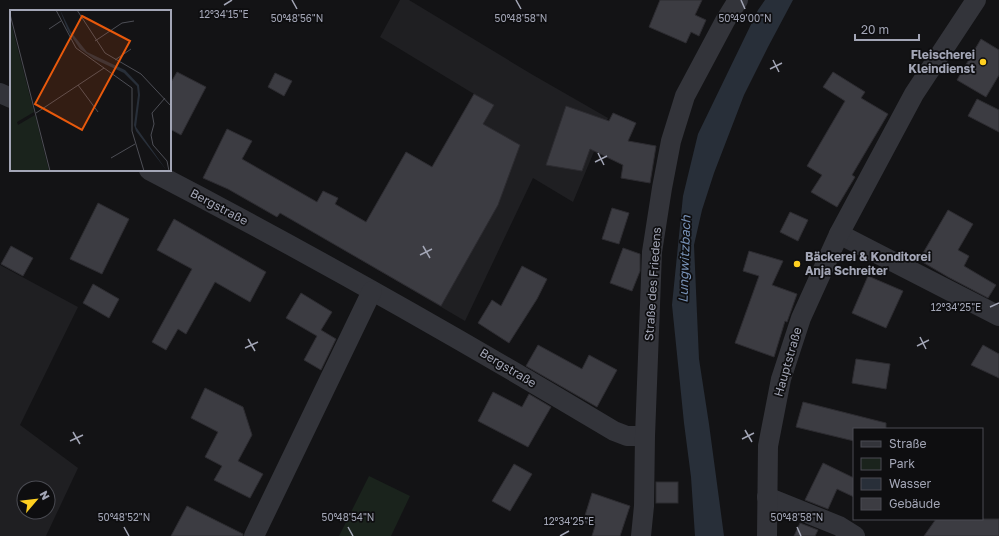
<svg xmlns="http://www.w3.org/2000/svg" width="999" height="536" font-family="'Golos Text',sans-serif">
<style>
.built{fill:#1f1f22;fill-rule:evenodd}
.green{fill:#1a231c}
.water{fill:#282f39}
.building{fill:#3c3c42;stroke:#2d2c31}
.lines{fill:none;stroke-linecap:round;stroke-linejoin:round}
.minor{stroke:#33343a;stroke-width:20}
.ticks{fill:none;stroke:#a3a6b6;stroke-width:1.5}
.poi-dot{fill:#ffd020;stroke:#0e0e10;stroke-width:1.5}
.labels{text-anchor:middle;stroke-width:3.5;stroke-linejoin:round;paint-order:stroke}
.poi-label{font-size:12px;font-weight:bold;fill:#a3a6b6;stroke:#0e0e10;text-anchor:end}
.street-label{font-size:12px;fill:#a3a6b6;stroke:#0e0e10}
.water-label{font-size:13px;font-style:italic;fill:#7690b5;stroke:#0e0e10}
.inset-road{fill:none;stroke:#4d4e55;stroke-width:1}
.view{fill:#e8590c;fill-opacity:0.15;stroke:#e8590c;stroke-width:2}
.inset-edge{fill:none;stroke:#a3a6b6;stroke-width:2}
.ticks-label{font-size:10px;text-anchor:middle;fill:#a3a6b6;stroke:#0e0e10;stroke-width:3.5;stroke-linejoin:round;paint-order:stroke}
</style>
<rect width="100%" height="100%" fill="#131315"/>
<g class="built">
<path d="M400,0H409L533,75L608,118L573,202L533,178L465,321L303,226L323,191L338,198L335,205L367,222L406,152L433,167L474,94L380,37Z"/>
<path d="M0,265L78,307L20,425L78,468L46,536H0ZM24,488H48V512H24Z"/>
</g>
<path class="green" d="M369,476L410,496L391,536H339Z"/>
<path class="water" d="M765,0H793L768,47L744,95L714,173L702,210L694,245L699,359L709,424L724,536H695L691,477L684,423L672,305L683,196L698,134L758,10Z"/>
<g class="building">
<path d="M660,0H702L695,15L706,20L699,36L691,32L686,43L649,27Z"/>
<path d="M981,39L999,50V75L986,97L957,80Z"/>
<path d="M177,72L206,87L181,135L170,129V84Z"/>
<path d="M833,72L865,92L861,98L888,114L852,175L855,177L837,207L811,192L822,175L807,166L845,101L823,87Z"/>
<path d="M275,73L292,81L284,96L268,87Z"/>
<path d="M474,94L494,105L483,124L520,145L498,205L441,306L280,213L277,217L228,189L203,178L227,129L252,141L242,159L317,202L323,191L338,198L335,204L366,222L406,152L432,167Z"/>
<path d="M977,99L999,110V132L968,116Z"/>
<path d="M566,106L609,121L613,113L636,123L628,141L656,146L650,183L621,178L623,165L590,149L582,171L546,165Z"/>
<path d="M98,203L129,219L102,274L70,259Z"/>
<path d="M612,208L629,213L619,244L602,239Z"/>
<path d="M948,210L973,224L958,250L969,256L964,266L996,285L988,298L948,277L919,260Z"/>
<path d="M790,212L808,220L798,241L780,232Z"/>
<path d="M174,219L266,272L250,302L215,282L186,334L178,329L166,350L152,342L192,269L157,250Z"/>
<path d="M11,246L33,258L23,276L1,264Z"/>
<path d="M623,248L640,254V271L632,291L610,283Z"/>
<path d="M749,251L783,261L772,285L797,294L787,322L785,321L774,357L735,343L759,276L743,271Z"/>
<path d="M522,266L547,279L537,299L509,343L478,323L492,300L501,306Z"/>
<path d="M868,276L903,291L886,328L852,313Z"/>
<path d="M93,284L119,299L109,318L83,303Z"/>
<path d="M301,293L332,312L321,330L336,339L321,370L304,360L317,336L286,318Z"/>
<path d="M538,345L582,369L589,355L617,370L597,407L526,366Z"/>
<path d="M983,345L999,354V378L971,365Z"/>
<path d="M856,359L890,364L886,389L852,383Z"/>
<path d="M205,388L243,407L252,435L238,461L263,474L250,498L214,480L222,466L205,457L218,432L191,418Z"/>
<path d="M493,392L522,407L529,394L551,407L528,447L478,421Z"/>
<path d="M803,402L886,423V429H854V441L796,427Z"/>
<path d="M823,463L854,478V497L837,489L828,509L805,500Z"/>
<path d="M514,464L532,474L510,511L492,501Z"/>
<rect x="656" y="482" width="22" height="21"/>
<path d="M592,493L630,506L620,536H592L595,526L583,522Z"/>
<path d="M187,506L243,534V536H171Z"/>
<path d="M936,519H999V536H924Z"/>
<path d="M800,523L818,530L815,536H794Z"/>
</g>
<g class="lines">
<g class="minor">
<path d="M0,93L11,98"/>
<path d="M149,170C307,252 462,340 614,431L627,436H645"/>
<path d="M839,234L999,316"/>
<path d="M767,497L839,526L855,536"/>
<path d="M254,536L372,291"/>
<path d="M641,536L644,506L645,436L652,252L662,188L671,141L685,96L725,21L738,0"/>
<path d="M767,536L768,446L781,379L801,318L839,234L914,94L976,0"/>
</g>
</g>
<path class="ticks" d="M292,0L297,9M516,0L521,9M741,0L745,9M224,5L232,0M773,60L779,72M770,69L782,63M598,153L604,165M595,162L607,156M423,246L430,258M420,255L432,249M990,307L999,303M920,337L926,349M248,339L255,351M917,346L929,340M245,348L258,342M745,430L752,442M73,432L80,444M742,439L754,433M70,441L83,435M124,527L129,536M348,527L353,536M797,527L801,536M560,536L569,531"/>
<g class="poi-dot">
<circle cx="983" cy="62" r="4"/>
<circle cx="797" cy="264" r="4"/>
</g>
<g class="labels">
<g class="poi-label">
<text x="975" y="59">Fleischerei<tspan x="975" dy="14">Kleindienst</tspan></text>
<text x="805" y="261" text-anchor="start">Bäckerei &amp; Konditorei<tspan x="805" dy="14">Anja Schreiter</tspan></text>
</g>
<g class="street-label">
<text transform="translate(219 207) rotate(28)" y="4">Bergstraße</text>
<text transform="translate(653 284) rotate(-86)" y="4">Straße des Friedens</text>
<text transform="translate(788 362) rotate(-74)" y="4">Hauptstraße</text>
<text transform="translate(508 368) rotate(31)" y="4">Bergstraße</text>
</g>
<g class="water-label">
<text transform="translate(684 259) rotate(-88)" y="5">Lungwitzbach</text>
</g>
</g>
<g transform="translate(10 10)">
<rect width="161" height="161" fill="#131315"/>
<path d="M0,9L24,102L7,112L8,115L25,105L39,161H0Z" fill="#1a231c"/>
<path d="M50,0L61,22L77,42L115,60L129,75L130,85L126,117L157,161L126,121L124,115L128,85L127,76L114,63L84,49L70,39L58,21Z" fill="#282f39"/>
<path class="inset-road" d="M46,0L66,38L122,78V121L134,161M67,0L95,43L131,64L161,96M0,4L40,161M39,19L51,11M85,31L112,13L124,11M105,50L121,39M68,75L88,102M155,88L142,103L144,114L141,125L143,135L157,151L159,161M26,103L94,58M101,148L125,134"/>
<path class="view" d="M72,6L120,31L72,120L25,94Z"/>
<rect width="161" height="161" class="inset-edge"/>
</g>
<g class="ticks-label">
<text x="224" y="18">12°34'15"E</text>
<text x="297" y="22">50°48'56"N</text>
<text x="521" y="22">50°48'58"N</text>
<text x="745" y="22">50°49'00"N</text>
<text x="956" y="311">12°34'25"E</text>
<text x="124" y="521">50°48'52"N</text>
<text x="348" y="521">50°48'54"N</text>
<text x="797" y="521">50°48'58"N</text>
<text x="569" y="525">12°34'25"E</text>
</g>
<rect x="853" y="428" width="130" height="92" fill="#0e0e10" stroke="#4a4b52"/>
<rect x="861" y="441" width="20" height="6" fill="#33343a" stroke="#4a4b52"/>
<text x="889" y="448" font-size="12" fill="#a3a6b6">Straße</text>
<rect x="861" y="458" width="20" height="12" fill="#1a231c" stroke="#4a4b52"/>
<text x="889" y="468" font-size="12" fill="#a3a6b6">Park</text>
<rect x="861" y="478" width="20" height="12" fill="#282f39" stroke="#4a4b52"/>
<text x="889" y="488" font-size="12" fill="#a3a6b6">Wasser</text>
<rect x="861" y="498" width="20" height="12" fill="#3c3c42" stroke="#4a4b52"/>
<text x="889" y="508" font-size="12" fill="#a3a6b6">Gebäude</text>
<g transform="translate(36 500) rotate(62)"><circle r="19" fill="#0e0e10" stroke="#4a4b52"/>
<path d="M0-3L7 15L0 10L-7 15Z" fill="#ffd020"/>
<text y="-6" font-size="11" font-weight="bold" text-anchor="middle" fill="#a3a6b6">N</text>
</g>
<path d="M855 34v6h64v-6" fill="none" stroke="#a3a6b6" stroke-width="2"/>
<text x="861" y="34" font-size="12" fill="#a3a6b6" stroke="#0e0e10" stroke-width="3" paint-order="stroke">20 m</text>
</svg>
